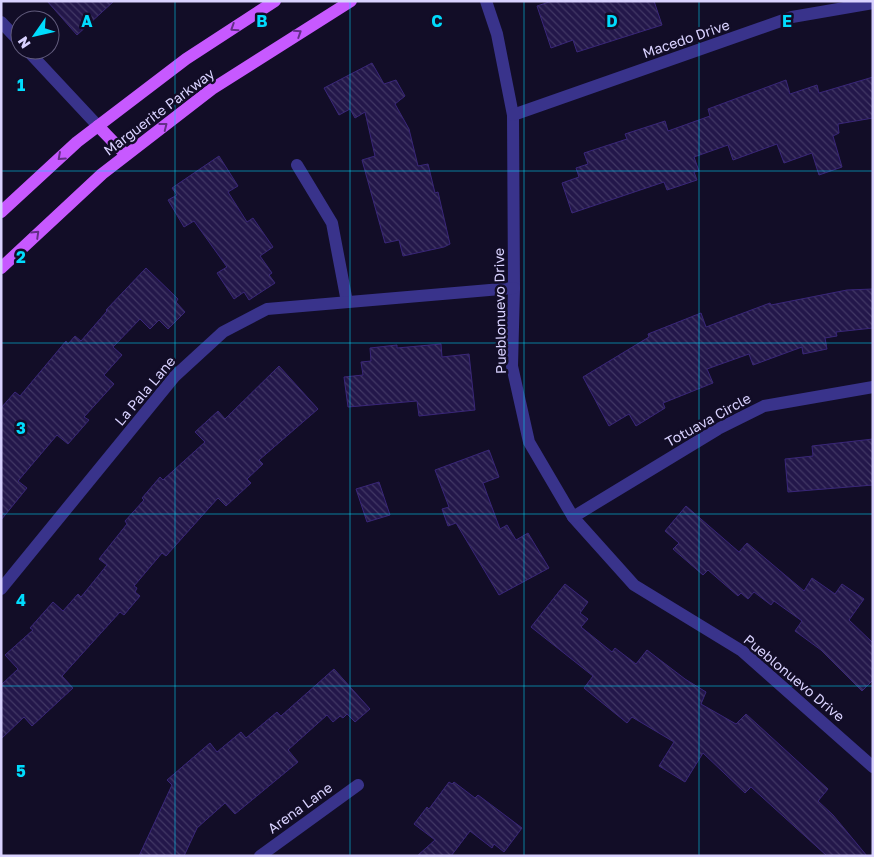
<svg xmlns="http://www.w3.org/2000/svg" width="874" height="857" font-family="'Golos Text',sans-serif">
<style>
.building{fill:url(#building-back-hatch);stroke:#392678}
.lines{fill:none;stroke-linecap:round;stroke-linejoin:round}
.street{stroke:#39338b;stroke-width:12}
.primary{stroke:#c759ff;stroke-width:12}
.oneway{stroke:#632f88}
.grid{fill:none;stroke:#00dcfd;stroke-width:1;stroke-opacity:0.55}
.labels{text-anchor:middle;stroke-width:5;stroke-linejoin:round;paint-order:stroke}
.street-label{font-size:14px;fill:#d9d2ff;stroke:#120d27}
.grid-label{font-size:16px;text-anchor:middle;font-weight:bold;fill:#00dcfd;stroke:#120d27;stroke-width:5;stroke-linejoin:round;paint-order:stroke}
</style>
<defs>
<pattern id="building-back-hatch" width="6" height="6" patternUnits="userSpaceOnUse" patternTransform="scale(1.25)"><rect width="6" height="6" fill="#23174a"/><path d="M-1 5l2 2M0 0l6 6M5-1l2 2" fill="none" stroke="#423865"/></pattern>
</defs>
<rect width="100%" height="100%" fill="#120d27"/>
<g class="building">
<path d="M47,1H114L77,35Z"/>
<path d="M552,1H654L662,25L577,52L573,40L551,48L537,6Z"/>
<path d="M372,63L384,84L396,80L405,96L395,104L409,129L418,166L428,164L435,193L438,192L450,244L444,247L403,256L399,240L385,243L362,160L375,156L365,112L355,118L350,109L339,115L324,88Z"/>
<path d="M873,77V118L838,124L839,133L833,136L842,167L819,175L812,153L784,163L777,144L733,160L728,145L694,157L699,171L694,172L697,180L667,190L664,182L572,213L562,183L579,177L576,168L588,164L584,153L627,139L625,134L665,121L668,131L710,116L708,109L786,80L790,94L817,85L819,93Z"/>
<path d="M219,156L238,186L228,192L247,222L253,218L273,247L260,256L272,273L269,275L275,283L249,300L244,292L234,299L217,273L227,267L194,221L184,227L168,200L177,195L172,188Z"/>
<path d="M146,268L178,299L176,302L185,312L168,329L159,320L150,329L140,319L113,347L122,355L104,375L114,384L84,417L89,420L68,444L57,435L18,481L27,488L1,520V408L15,392L20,396L66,341L68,344L75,336L81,341L107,311L106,310Z"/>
<path d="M873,289V328L836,332L837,336L825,338L827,349L803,354L802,347L753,365L749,354L707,369L713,383L663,403L665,408L636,426L629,414L609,426L583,377L649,337L648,334L701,313L706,327L770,303L771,305L847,290Z"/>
<path d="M441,344L442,357L469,354L475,410L419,416L417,401L348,407L344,377L363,375L361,362L371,361L370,348L397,345V348Z"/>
<path d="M279,366L318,409L259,460L263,464L247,479L251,483L226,506L218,498L166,556L162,553L134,586L137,588L135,592L140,596L124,615L120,612L62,676L73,688L32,726L24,717L1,739V685L18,669L5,655L33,630L30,628L53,602L63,611L78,594L81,597L107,565L99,559L127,524L125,521L144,500L142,498L160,477L163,480L205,442L195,432L218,411L225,419Z"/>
<path d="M873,439V485L788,492L785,459L813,456L812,446Z"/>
<path d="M489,450L499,477L483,483L500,529L507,525L516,540L528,533L549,568L499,595L456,523L448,526L442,509L449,507L435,470Z"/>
<path d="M379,482L390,515L367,522L356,489Z"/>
<path d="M686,506L739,552L747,543L804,591L812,578L835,594L842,584L864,599L849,620L873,643V680L862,691L821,650L795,631L802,621L774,601L771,605L754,592L748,599L741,593L738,596L708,570L703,575L673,549L679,543L665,531Z"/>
<path d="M565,584L588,602L580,613L588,619L581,627L612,652L615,648L636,664L647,650L685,679L706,692L701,704L736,724L746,714L828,789L818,801L833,815L867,856H827L751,787L745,793L703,753L685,782L659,766L674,742L632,717L627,723L584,688L593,676L531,627Z"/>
<path d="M334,669L370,709L355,722L347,714L343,718L340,716L333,722L327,715L288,750L298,762L235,814L225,803L197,828L184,856H139L172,785L167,780L210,743L217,752L241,732L246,738L277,712L281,716Z"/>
<path d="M449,782L452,784L454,782L475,798L478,795L522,828L504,852L494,844L492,848L470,831L451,856H417L435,840L414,824L427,807L429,809Z"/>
</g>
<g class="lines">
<g class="street">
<path d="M486,1L497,34L513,115L514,288L512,366L529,442L573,517L634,585L742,651L873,767"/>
<path d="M1,22L20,42"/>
<path d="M27,50L98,126"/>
<path d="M513,115L792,17L873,3"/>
<path d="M297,165L332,223L347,302"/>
<path d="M573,517L718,429L764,406L873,387"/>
<path d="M1,589L175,376L223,332L267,309L514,288"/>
<path d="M260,856L358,785"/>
</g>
<g class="primary">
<path d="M98,126L126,155"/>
<path d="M1,212L77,142L186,59L275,1"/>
<path d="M1,268L102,174L212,89L351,1"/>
</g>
</g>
<defs><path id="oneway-chevron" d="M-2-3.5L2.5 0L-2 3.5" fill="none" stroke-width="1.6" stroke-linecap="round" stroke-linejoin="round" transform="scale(1.25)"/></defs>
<g class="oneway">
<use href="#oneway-chevron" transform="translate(234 28) rotate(147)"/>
<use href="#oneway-chevron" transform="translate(298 33) rotate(-33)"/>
<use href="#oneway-chevron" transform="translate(164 126) rotate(-38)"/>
<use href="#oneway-chevron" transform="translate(61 157) rotate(138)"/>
<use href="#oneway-chevron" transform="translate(36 234) rotate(-44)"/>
</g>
<path class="grid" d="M175,1V856M350,1V856M524,1V856M699,1V856M1,171H873M1,343H873M1,514H873M1,686H873"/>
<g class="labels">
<g class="street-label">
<text transform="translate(686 39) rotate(-19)" y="5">Macedo Drive</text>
<text transform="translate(159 112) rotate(-37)" y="5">Marguerite Parkway</text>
<text transform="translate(500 311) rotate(-91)" y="5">Pueblonuevo Drive</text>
<text transform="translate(145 391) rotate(-50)" y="5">La Pala Lane</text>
<text transform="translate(708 420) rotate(-29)" y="5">Totuava Circle</text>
<text transform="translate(794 678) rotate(40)" y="5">Pueblonuevo Drive</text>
<text transform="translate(300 808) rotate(-36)" y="5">Arena Lane</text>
</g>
</g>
<g class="grid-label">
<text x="87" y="27">A</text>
<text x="262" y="27">B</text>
<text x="437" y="27">C</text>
<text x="612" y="27">D</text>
<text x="787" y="27">E</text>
<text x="21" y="91">1</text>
<text x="21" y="263">2</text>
<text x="21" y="434">3</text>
<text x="21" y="606">4</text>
<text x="21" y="777">5</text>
</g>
<rect width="874" height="857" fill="none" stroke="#d9d2ff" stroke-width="5"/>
<g transform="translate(35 35) rotate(236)"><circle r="24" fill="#120d27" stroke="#625c7d"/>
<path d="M0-4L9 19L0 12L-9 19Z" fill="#00dcfd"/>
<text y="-8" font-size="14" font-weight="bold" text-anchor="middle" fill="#d9d2ff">N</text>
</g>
</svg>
